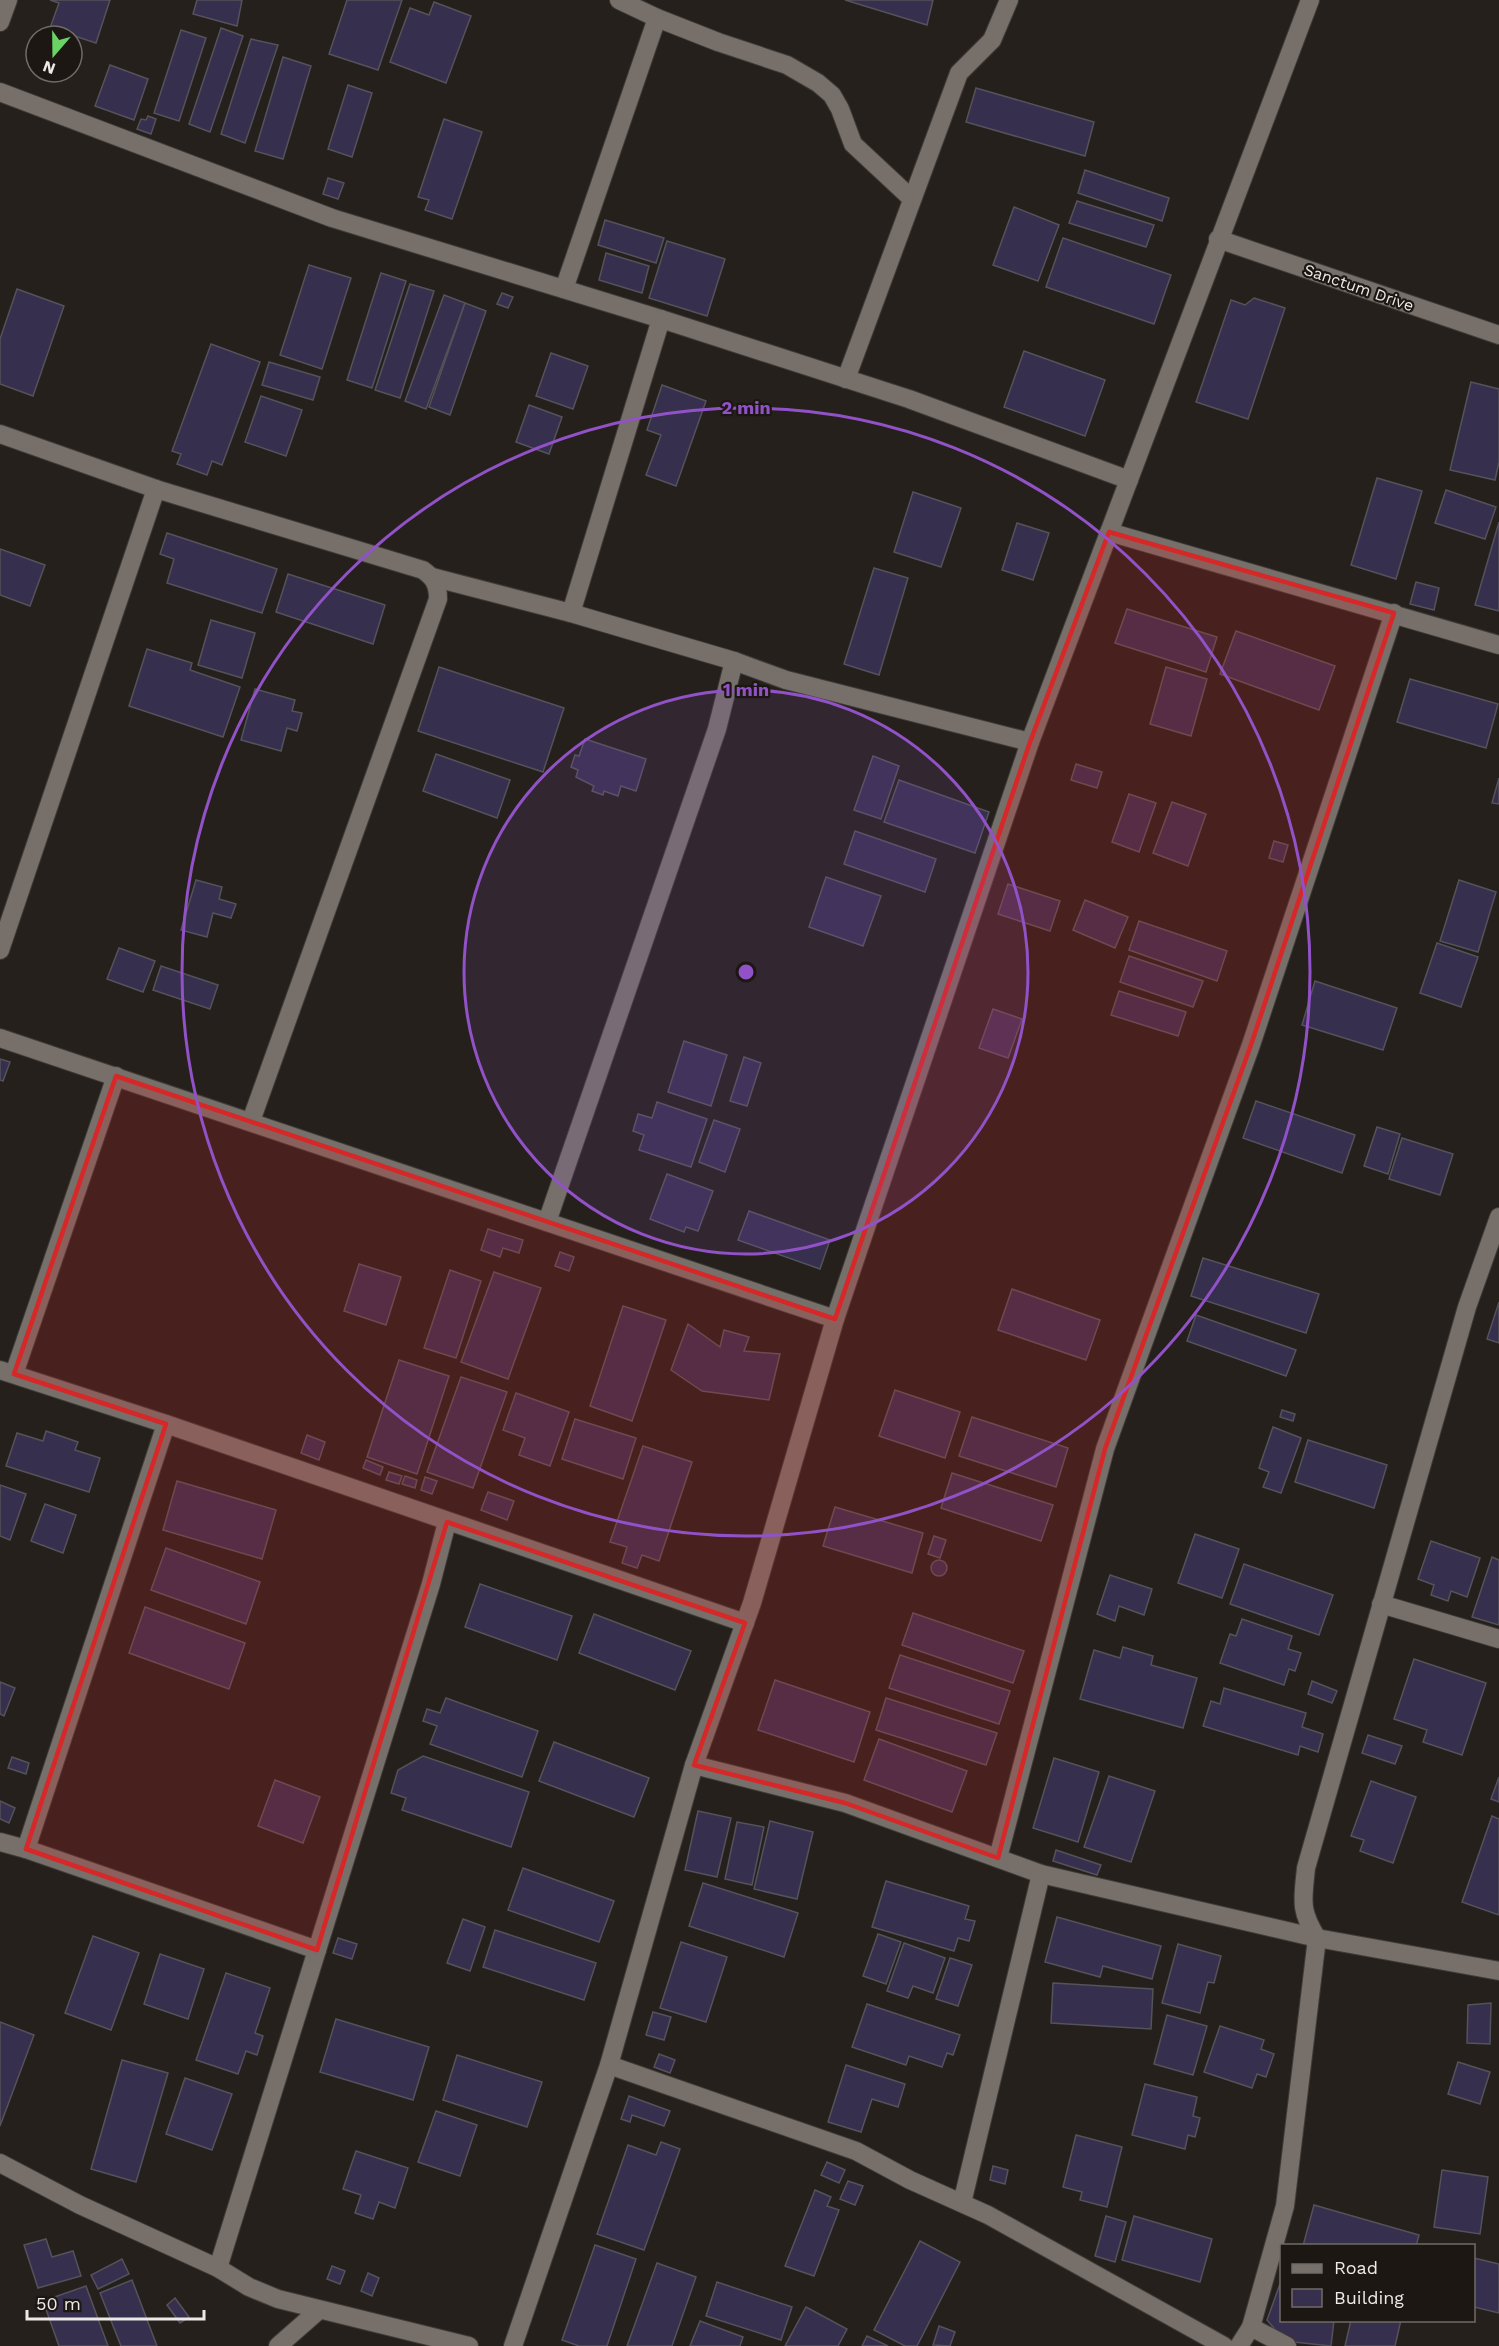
<svg xmlns="http://www.w3.org/2000/svg" width="1499" height="2346" font-family="'Work Sans',sans-serif">
<style>
.building{fill:#372f4e;stroke:#54525a;stroke-width:1.5}
.lines{fill:none;stroke-linecap:round;stroke-linejoin:round}
.minor-casing{stroke:#3f3b37;stroke-width:20}
.minor{stroke:#766f6a;stroke-width:18}
.marked{fill:#d62828;fill-opacity:0.2;stroke:#d62828;stroke-width:4.5;stroke-linejoin:round}
.ring{fill:none;stroke:#9252c7;stroke-width:3}
.labels{text-anchor:middle;stroke-width:4.5;stroke-linejoin:round;paint-order:stroke}
.street-label{font-size:16px;fill:#ede9e6;stroke:#1c1713}
.centre{fill:#9252c7;stroke:#1c1713;stroke-width:3}
.ring-label{font-size:18px;text-anchor:middle;font-weight:bold;fill:#9252c7;stroke:#1c1713;stroke-width:4.5;stroke-linejoin:round;paint-order:stroke}
</style>
<rect width="100%" height="100%" fill="#25201c"/>
<g class="building">
<path d="M50,0H110L96,43L50,28L59,3Z"/>
<path d="M197,0H242L237,26L193,14Z"/>
<path d="M347,0H402L378,70L329,54Z"/>
<path d="M845,0H933L927,25Z"/>
<path d="M434,2L471,16L446,83L390,62L410,8L429,15Z"/>
<path d="M221,28L243,36L210,132L189,124Z"/>
<path d="M181,30L206,38L179,121L154,113Z"/>
<path d="M251,39L278,45L245,143L221,134Z"/>
<path d="M283,57L311,66L283,159L255,151Z"/>
<path d="M110,65L148,79L134,120L95,106Z"/>
<path d="M348,85L372,93L352,157L328,149Z"/>
<path d="M976,88L1094,122L1085,156L966,122Z"/>
<path d="M148,116L156,119L151,134L137,129L141,119L146,120Z"/>
<path d="M444,119L482,132L452,219L425,210L429,200L418,197Z"/>
<path d="M1085,170L1169,198L1162,221L1078,193Z"/>
<path d="M328,178L344,183L338,199L323,194Z"/>
<path d="M1077,201L1154,225L1146,247L1069,223Z"/>
<path d="M1014,207L1059,225L1038,281L993,265Z"/>
<path d="M605,220L664,238L656,263L598,245Z"/>
<path d="M1063,238L1171,275L1154,324L1046,287Z"/>
<path d="M667,241L725,259L707,316L649,298Z"/>
<path d="M606,253L649,266L642,293L599,280Z"/>
<path d="M309,265L351,278L322,369L280,355Z"/>
<path d="M381,273L406,281L372,388L347,380Z"/>
<path d="M410,284L434,291L400,398L375,390Z"/>
<path d="M17,289L64,306L33,396L0,384V339Z"/>
<path d="M502,293L513,297L508,308L497,304Z"/>
<path d="M444,295L465,303L426,409L405,401Z"/>
<path d="M1254,298L1285,308L1248,419L1196,402L1231,300L1245,305Z"/>
<path d="M465,303L486,311L450,415L429,407Z"/>
<path d="M211,344L260,362L222,465L212,461L207,475L177,464L181,454L172,451Z"/>
<path d="M1024,351L1105,380L1085,436L1004,407Z"/>
<path d="M551,353L588,366L573,409L536,396Z"/>
<path d="M269,362L320,377L313,400L262,385Z"/>
<path d="M1471,382L1499,389V462L1495,480L1450,470Z"/>
<path d="M662,385L706,401L676,486L646,475L661,435L647,430Z"/>
<path d="M261,396L302,410L286,456L245,442Z"/>
<path d="M529,405L562,417L549,454L516,442Z"/>
<path d="M1377,478L1422,491L1396,579L1351,565Z"/>
<path d="M1446,490L1496,507L1485,539L1435,523Z"/>
<path d="M913,492L961,508L941,567L894,552Z"/>
<path d="M1499,522V611L1475,605Z"/>
<path d="M1017,523L1049,533L1033,580L1002,570Z"/>
<path d="M167,533L277,569L262,613L167,583L174,559L160,554Z"/>
<path d="M0,549L45,565L30,606L0,595Z"/>
<path d="M874,568L908,578L879,675L844,664Z"/>
<path d="M288,574L385,605L373,644L276,612Z"/>
<path d="M1416,582L1439,588L1434,610L1410,604Z"/>
<path d="M1127,609L1217,637L1206,672L1115,643Z"/>
<path d="M211,620L255,633L242,678L198,665Z"/>
<path d="M1236,631L1335,666L1319,710L1220,674Z"/>
<path d="M147,649L192,663L190,670L240,687L223,737L129,706Z"/>
<path d="M439,667L564,708L543,772L418,731Z"/>
<path d="M1166,667L1207,679L1191,736L1150,724Z"/>
<path d="M1410,679L1498,704L1486,748L1397,722Z"/>
<path d="M255,689L295,700L292,711L302,713L297,731L287,728L281,751L241,740Z"/>
<path d="M585,739L646,759L636,791L621,786L618,796L604,791L603,795L592,791L594,786L576,777L578,770L571,767L575,755L579,756Z"/>
<path d="M436,754L510,780L497,818L423,791Z"/>
<path d="M873,756L899,766L881,819L854,810Z"/>
<path d="M1076,764L1102,772L1097,788L1071,780Z"/>
<path d="M1499,778V804L1492,803Z"/>
<path d="M899,780L989,812L975,853L884,822Z"/>
<path d="M1129,794L1156,803L1139,852L1112,842Z"/>
<path d="M1172,802L1206,814L1188,866L1153,853Z"/>
<path d="M855,831L936,859L925,892L844,864Z"/>
<path d="M1274,841L1288,845L1283,862L1269,858Z"/>
<path d="M826,877L881,896L863,946L809,927Z"/>
<path d="M196,880L222,887L219,899L236,904L231,918L213,913L207,937L181,930Z"/>
<path d="M1459,880L1496,892L1478,952L1440,941Z"/>
<path d="M1008,884L1060,901L1050,931L998,914Z"/>
<path d="M1085,900L1128,917L1115,948L1073,930Z"/>
<path d="M1139,921L1227,951L1217,981L1129,950Z"/>
<path d="M1437,943L1478,957L1461,1007L1420,993Z"/>
<path d="M119,948L155,961L143,992L107,979Z"/>
<path d="M1129,956L1203,981L1193,1007L1120,982Z"/>
<path d="M161,966L218,985L210,1009L153,990Z"/>
<path d="M1315,981L1397,1008L1383,1050L1302,1025Z"/>
<path d="M1119,991L1186,1012L1178,1036L1111,1015Z"/>
<path d="M993,1009L1022,1019L1008,1058L979,1048Z"/>
<path d="M684,1041L727,1055L711,1106L668,1092Z"/>
<path d="M744,1057L761,1063L747,1106L730,1101Z"/>
<path d="M0,1059L10,1062L3,1081L0,1080Z"/>
<path d="M1256,1101L1355,1135L1342,1173L1243,1138Z"/>
<path d="M657,1102L707,1119L691,1167L639,1150L644,1135L633,1131L638,1114L652,1118Z"/>
<path d="M714,1120L740,1129L725,1172L699,1162Z"/>
<path d="M1377,1127L1400,1134L1388,1174L1364,1166Z"/>
<path d="M1402,1138L1453,1154L1440,1195L1389,1179Z"/>
<path d="M667,1174L713,1191L698,1231L686,1227L684,1232L650,1219Z"/>
<path d="M749,1211L830,1240L820,1269L738,1240Z"/>
<path d="M488,1229L523,1240L519,1253L503,1248L500,1257L481,1250Z"/>
<path d="M560,1252L574,1257L569,1271L555,1266Z"/>
<path d="M1203,1258L1319,1294L1306,1333L1191,1296Z"/>
<path d="M359,1264L401,1277L386,1325L344,1311Z"/>
<path d="M450,1270L481,1281L456,1358L424,1348Z"/>
<path d="M494,1272L541,1288L508,1379L461,1362Z"/>
<path d="M1012,1289L1100,1320L1086,1360L998,1330Z"/>
<path d="M1499,1302V1343L1487,1339Z"/>
<path d="M623,1306L666,1320L632,1421L590,1406Z"/>
<path d="M1196,1315L1296,1350L1286,1376L1187,1341Z"/>
<path d="M688,1324L720,1347L724,1330L749,1337L744,1351L780,1354L769,1400L702,1391L671,1370Z"/>
<path d="M399,1360L449,1376L417,1474L367,1457Z"/>
<path d="M461,1377L507,1392L473,1488L427,1472Z"/>
<path d="M895,1390L960,1412L945,1458L879,1436Z"/>
<path d="M516,1393L569,1412L550,1466L519,1455L525,1438L503,1430Z"/>
<path d="M1282,1410L1295,1414L1293,1421L1280,1417Z"/>
<path d="M972,1417L1068,1448L1056,1487L959,1456Z"/>
<path d="M575,1419L636,1438L623,1479L562,1459Z"/>
<path d="M1273,1427L1301,1438L1281,1493L1263,1487L1269,1472L1259,1468Z"/>
<path d="M46,1431L78,1442L75,1450L100,1458L89,1492L6,1466L17,1433L43,1441Z"/>
<path d="M307,1435L325,1442L319,1460L301,1453Z"/>
<path d="M1308,1440L1387,1465L1374,1508L1295,1482Z"/>
<path d="M643,1446L692,1462L659,1561L642,1555L637,1568L622,1563L627,1547L610,1542Z"/>
<path d="M366,1460L383,1467L380,1475L363,1468Z"/>
<path d="M389,1472L402,1476L399,1484L386,1480Z"/>
<path d="M952,1473L1053,1505L1041,1541L941,1508Z"/>
<path d="M405,1476L417,1480L415,1488L402,1484Z"/>
<path d="M425,1477L437,1481L432,1494L421,1490Z"/>
<path d="M177,1481L276,1510L262,1559L163,1530Z"/>
<path d="M0,1485L26,1494L10,1540L0,1536Z"/>
<path d="M488,1492L514,1501L507,1520L481,1510Z"/>
<path d="M45,1504L76,1515L63,1553L31,1541Z"/>
<path d="M835,1507L923,1533L912,1573L823,1546Z"/>
<path d="M1195,1534L1239,1549L1222,1598L1178,1583Z"/>
<path d="M934,1536L946,1540L940,1558L928,1554Z"/>
<path d="M1431,1541L1480,1558L1467,1597L1451,1591L1448,1601L1431,1595L1434,1585L1418,1579Z"/>
<path d="M166,1548L260,1582L246,1624L151,1590Z"/>
<path d="M1492,1557L1499,1560V1625L1472,1617Z"/>
<circle cx="939" cy="1568" r="8"/>
<path d="M1244,1564L1333,1595L1319,1635L1230,1604Z"/>
<path d="M1110,1575L1152,1589L1144,1615L1119,1606L1115,1621L1097,1614Z"/>
<path d="M480,1584L572,1616L557,1660L465,1627Z"/>
<path d="M145,1607L245,1643L229,1689L129,1653Z"/>
<path d="M913,1613L1024,1651L1013,1683L902,1645Z"/>
<path d="M594,1614L691,1651L675,1690L579,1653Z"/>
<path d="M1242,1619L1292,1636L1288,1649L1301,1653L1295,1671L1289,1669L1284,1685L1220,1663L1230,1634L1236,1636Z"/>
<path d="M1123,1647L1153,1656L1151,1665L1197,1678L1183,1728L1080,1699L1094,1650L1120,1658Z"/>
<path d="M900,1655L1010,1691L999,1724L889,1688Z"/>
<path d="M1414,1659L1486,1683L1462,1755L1423,1742L1427,1730L1394,1719Z"/>
<path d="M775,1680L870,1712L854,1762L758,1730Z"/>
<path d="M1312,1681L1337,1691L1332,1703L1308,1694Z"/>
<path d="M0,1682L15,1688L4,1716L0,1714Z"/>
<path d="M1224,1688L1306,1713L1302,1727L1323,1734L1318,1752L1300,1746L1298,1755L1203,1726L1211,1701L1220,1704Z"/>
<path d="M446,1698L538,1731L522,1777L430,1744L437,1726L423,1721L427,1709L440,1713Z"/>
<path d="M886,1698L997,1733L986,1765L876,1730Z"/>
<path d="M1368,1735L1402,1746L1395,1764L1362,1753Z"/>
<path d="M879,1739L967,1771L952,1812L864,1780Z"/>
<path d="M554,1742L649,1778L634,1817L539,1781Z"/>
<path d="M423,1756L529,1792L511,1847L402,1810L406,1798L391,1793L398,1770Z"/>
<path d="M12,1757L29,1763L26,1774L8,1768Z"/>
<path d="M1054,1758L1099,1772L1078,1842L1033,1828Z"/>
<path d="M1109,1776L1155,1791L1131,1862L1084,1847Z"/>
<path d="M1499,1777V1802L1491,1799Z"/>
<path d="M275,1780L320,1797L303,1843L258,1826Z"/>
<path d="M1371,1781L1416,1797L1393,1863L1360,1851L1364,1840L1351,1836Z"/>
<path d="M0,1801L15,1808L9,1823L0,1819Z"/>
<path d="M698,1811L731,1818L717,1877L685,1870Z"/>
<path d="M1492,1816L1499,1819V1915L1462,1902Z"/>
<path d="M770,1821L813,1832L797,1899L754,1889Z"/>
<path d="M737,1822L764,1827L752,1885L725,1879Z"/>
<path d="M1056,1850L1101,1865L1097,1875L1053,1861Z"/>
<path d="M523,1868L614,1901L599,1942L508,1910Z"/>
<path d="M886,1881L969,1906L965,1919L975,1921L969,1941L958,1938L954,1951L872,1927Z"/>
<path d="M703,1883L798,1913L784,1957L689,1926Z"/>
<path d="M1057,1917L1161,1946L1152,1979L1103,1966L1100,1977L1045,1962Z"/>
<path d="M463,1919L485,1927L470,1971L447,1963Z"/>
<path d="M495,1930L596,1963L584,2000L483,1967Z"/>
<path d="M878,1934L901,1942L886,1984L863,1976Z"/>
<path d="M93,1936L139,1953L111,2030L65,2013Z"/>
<path d="M338,1938L357,1944L352,1959L333,1953Z"/>
<path d="M681,1942L727,1957L706,2022L660,2008Z"/>
<path d="M904,1943L945,1958L933,1993L913,1986L908,1998L887,1991Z"/>
<path d="M1178,1944L1221,1956L1214,1983L1208,1982L1200,2013L1162,2003Z"/>
<path d="M160,1954L204,1969L188,2019L144,2004Z"/>
<path d="M950,1958L972,1965L958,2006L936,1999Z"/>
<path d="M226,1973L270,1988L255,2033L263,2036L257,2055L246,2051L238,2074L196,2060Z"/>
<path d="M1053,1983L1153,1989L1151,2029L1051,2023Z"/>
<path d="M1491,2003L1490,2044L1467,2043L1468,2005Z"/>
<path d="M867,2004L960,2035L953,2055L947,2053L942,2067L909,2056L906,2065L852,2047Z"/>
<path d="M653,2012L671,2017L664,2040L646,2035Z"/>
<path d="M1167,2015L1207,2026L1193,2075L1154,2064Z"/>
<path d="M336,2019L429,2047L413,2100L320,2072Z"/>
<path d="M0,2022L34,2035L0,2126Z"/>
<path d="M1220,2026L1264,2040L1261,2049L1274,2054L1266,2077L1257,2074L1252,2088L1204,2072Z"/>
<path d="M659,2054L675,2060L670,2073L654,2067Z"/>
<path d="M457,2055L542,2082L527,2127L443,2100Z"/>
<path d="M122,2060L168,2073L136,2182L91,2169Z"/>
<path d="M1458,2062L1490,2072L1480,2104L1448,2094Z"/>
<path d="M846,2065L905,2084L898,2107L872,2099L861,2132L828,2122Z"/>
<path d="M185,2078L232,2094L212,2150L166,2134Z"/>
<path d="M1145,2084L1197,2097L1193,2116L1200,2118L1195,2137L1188,2135L1185,2149L1132,2135Z"/>
<path d="M629,2096L670,2111L664,2126L632,2115L630,2122L621,2119Z"/>
<path d="M436,2111L477,2125L460,2176L418,2162Z"/>
<path d="M1076,2135L1122,2147L1107,2207L1080,2200L1082,2192L1063,2187Z"/>
<path d="M661,2142L680,2149L644,2250L597,2234L628,2145L656,2155Z"/>
<path d="M356,2151L408,2168L395,2208L379,2202L373,2219L355,2213L361,2195L343,2189Z"/>
<path d="M827,2162L845,2170L839,2183L821,2175Z"/>
<path d="M993,2166L1008,2170L1005,2184L990,2180Z"/>
<path d="M1442,2170L1488,2177L1480,2234L1434,2227Z"/>
<path d="M848,2181L863,2186L855,2205L840,2199Z"/>
<path d="M815,2190L831,2197L827,2206L839,2210L814,2276L785,2266Z"/>
<path d="M1314,2205L1419,2235L1416,2246H1303Z"/>
<path d="M1106,2216L1126,2222L1115,2262L1095,2256Z"/>
<path d="M1134,2216L1212,2239L1200,2282L1122,2260Z"/>
<path d="M46,2239L52,2257L73,2251L81,2276L38,2288L24,2245Z"/>
<path d="M920,2241L960,2262L917,2346H905L874,2330Z"/>
<path d="M595,2245L636,2259L607,2346H579L562,2340Z"/>
<path d="M1474,2258L1499,2264V2313L1474,2307Z"/>
<path d="M122,2259L129,2274L98,2289L91,2275Z"/>
<path d="M657,2263L696,2277L672,2346H627Z"/>
<path d="M332,2266L345,2271L340,2284L327,2279Z"/>
<path d="M368,2273L379,2278L372,2296L361,2291Z"/>
<path d="M132,2280L157,2346H121L100,2293Z"/>
<path d="M717,2282L792,2307L781,2340L706,2316Z"/>
<path d="M1280,2284L1282,2320H1334L1331,2346L1285,2341L1267,2320Z"/>
<path d="M86,2286L108,2346H59L43,2301Z"/>
<path d="M175,2298L189,2317L180,2323L167,2305Z"/>
<path d="M806,2307L847,2329L838,2346H785Z"/>
<path d="M1351,2320H1401L1395,2346H1345Z"/>
<path d="M700,2321L743,2337L740,2346H690Z"/>
<path d="M939,2326L955,2332L950,2346L933,2345Z"/>
<path d="M867,2336L888,2346H862Z"/>
</g>
<g class="lines">
<defs>
<g id="minor">
<path d="M619,0L657,18L718,42L787,65L818,83L832,95L840,109L853,144L912,199"/>
<path d="M0,22L8,0"/>
<path d="M0,92L332,218L661,319"/>
<path d="M1218,239L1499,335"/>
<path d="M564,289L657,18"/>
<path d="M846,379L959,73L992,40L1009,0"/>
<path d="M0,434L156,489"/>
<path d="M1109,532L1499,645"/>
<path d="M432,577L571,613L734,661"/>
<path d="M571,613L661,319L909,399L1129,480"/>
<path d="M0,950L156,489L423,570C434,578 438,584 438,599L251,1121"/>
<path d="M0,1038L835,1319"/>
<path d="M547,1222L717,729L734,661L786,680L1030,742"/>
<path d="M0,1370L166,1424"/>
<path d="M14,1374L116,1076"/>
<path d="M1381,1604L1499,1639"/>
<path d="M694,1765L845,1803L1041,1874L1317,1938L1499,1971"/>
<path d="M0,1842L26,1849L317,1950"/>
<path d="M26,1849L166,1424L745,1623"/>
<path d="M998,1858L1105,1449L1251,1045L1394,613"/>
<path d="M609,2065L856,2151L910,2180L988,2215L1224,2346"/>
<path d="M0,2163L80,2205L218,2268L249,2287L278,2299L469,2346"/>
<path d="M962,2203L1041,1874"/>
<path d="M218,2268L431,1584L447,1522"/>
<path d="M1251,2327L1285,2206L1317,1938C1299,1909 1303,1900 1306,1868L1467,1307L1499,1217"/>
<path d="M278,2346L319,2310"/>
<path d="M513,2346L609,2065L694,1765L752,1603L835,1319L1030,742L1310,0"/>
<path d="M1239,2346L1251,2327L1287,2346"/>
</g>
</defs>
<use href="#minor" class="minor-casing"/>
<use href="#minor" class="minor"/>
</g>
<path class="marked" d="M1109,532L1394,613L1251,1045L1105,1449L998,1858L845,1803L694,1765L745,1623L447,1522L317,1950L26,1849L166,1424L14,1374L116,1076L835,1319L1030,742Z"/>
<circle cx="746" cy="972" r="282" fill="#9252c7" fill-opacity=".12"/>
<g class="ring">
<circle cx="746" cy="972" r="282"/>
<circle cx="746" cy="972" r="564"/>
</g>
<g class="labels">
<g class="street-label">
<text transform="translate(1359 287) rotate(19)" y="6">Sanctum Drive</text>
</g>
</g>
<circle cx="746" cy="972" r="9" class="centre"/>
<g class="ring-label">
<text x="746" y="414">2 min</text>
<text x="746" y="696">1 min</text>
</g>
<rect x="1280" y="2244" width="195" height="78" fill="#1c1713" stroke="#706b67" stroke-width="1.5"/>
<rect x="1292" y="2264" width="30" height="9" fill="#766f6a" stroke="#706b67" stroke-width="1.5"/>
<text x="1334" y="2274" font-size="18" fill="#ede9e6">Road</text>
<rect x="1292" y="2289" width="30" height="18" fill="#372f4e" stroke="#706b67" stroke-width="1.5"/>
<text x="1334" y="2304" font-size="18" fill="#ede9e6">Building</text>
<g transform="translate(54 54) rotate(200)"><circle r="28" fill="#1c1713" stroke="#706b67" stroke-width="1.5"/>
<path d="M0-4.5L10 22L0 15L-10 22Z" fill="#69d464"/>
<text y="-9" font-size="16" font-weight="bold" text-anchor="middle" fill="#ede9e6">N</text>
</g>
<path d="M27 2310v9h177v-9" fill="none" stroke="#ede9e6" stroke-width="3"/>
<text x="36" y="2310" font-size="18" fill="#ede9e6" stroke="#1c1713" stroke-width="4.5" paint-order="stroke">50 m</text>
</svg>
